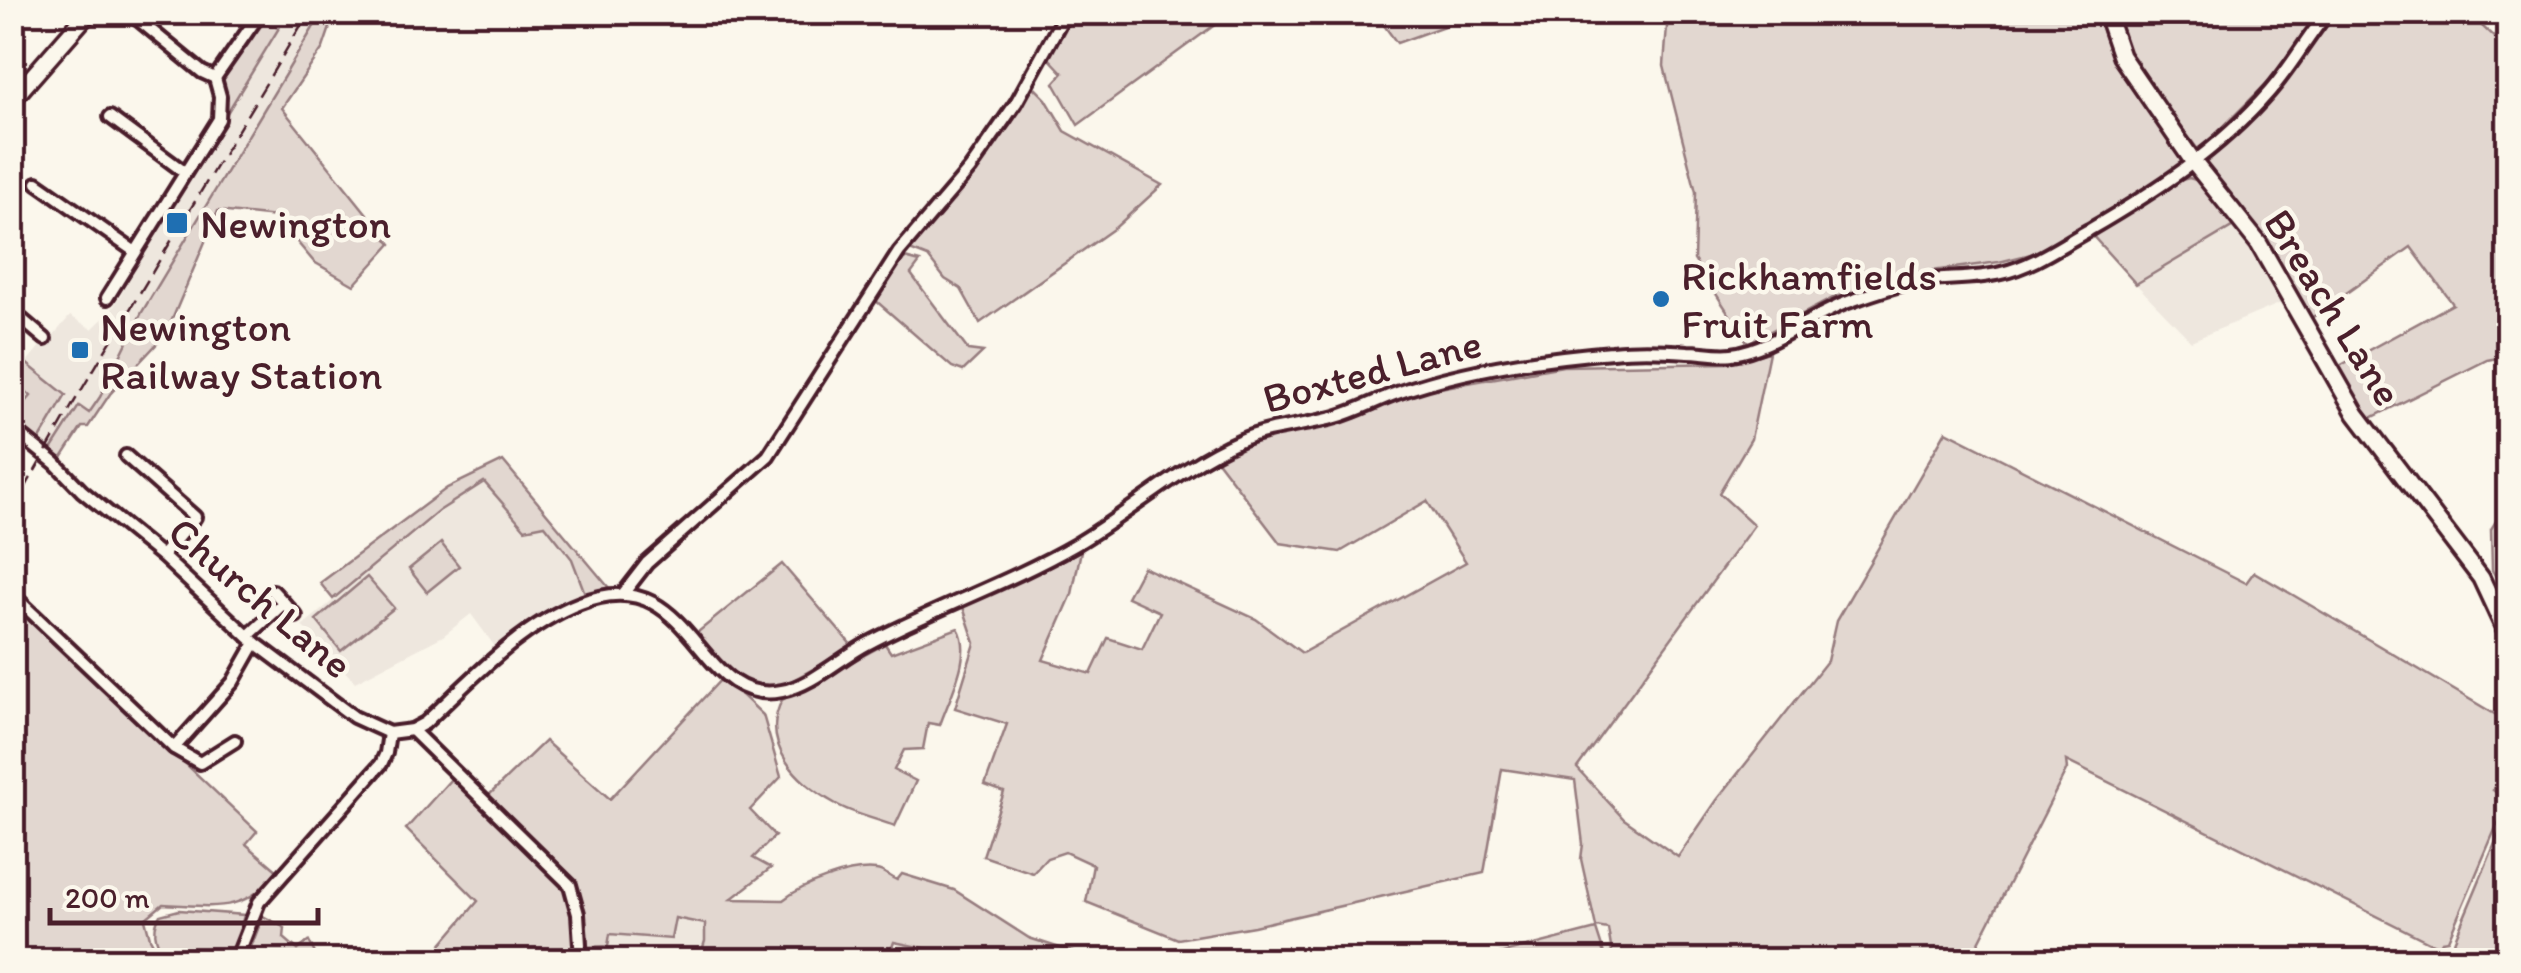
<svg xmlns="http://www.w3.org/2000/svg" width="2521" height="973" font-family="Itim,sans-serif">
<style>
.built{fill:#eee7de}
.green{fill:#e2d7d0;stroke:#967b7e;stroke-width:2.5}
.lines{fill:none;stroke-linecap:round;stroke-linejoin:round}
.stream{stroke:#907477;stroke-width:2.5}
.street-casing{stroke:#4a1f2b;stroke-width:18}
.secondary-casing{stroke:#4a1f2b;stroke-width:22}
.primary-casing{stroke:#4a1f2b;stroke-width:22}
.street{stroke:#fbf7ec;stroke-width:10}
.secondary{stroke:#fbf7ec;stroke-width:15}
.primary{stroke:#fbf7ec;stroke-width:15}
.rail{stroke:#4a1f2b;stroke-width:2.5;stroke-dasharray:15 8;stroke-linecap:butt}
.poi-dot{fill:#1f6fb2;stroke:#fbf7ec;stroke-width:4}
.labels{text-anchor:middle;stroke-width:9;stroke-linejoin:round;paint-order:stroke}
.poi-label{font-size:42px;fill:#4a1f2b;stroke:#fbf7ec;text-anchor:start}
.street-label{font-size:42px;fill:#4a1f2b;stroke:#fbf7ec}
</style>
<rect width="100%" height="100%" fill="#fbf7ec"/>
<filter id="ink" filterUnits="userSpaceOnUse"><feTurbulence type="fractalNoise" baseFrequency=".01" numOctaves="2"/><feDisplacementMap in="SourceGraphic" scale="20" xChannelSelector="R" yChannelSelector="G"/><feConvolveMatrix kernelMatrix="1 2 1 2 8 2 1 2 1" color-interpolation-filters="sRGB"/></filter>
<g filter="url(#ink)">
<g class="built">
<path d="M279,13H335L323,48L282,108L88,427H82L60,461L37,444L66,395L26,363L49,335L52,337L70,316L92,329L111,311L227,114Z"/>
<path d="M2235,225L2271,271L2286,301L2191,341L2136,284Z"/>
<path d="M503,461L610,589L557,607L496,648L471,614L443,636L355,682L302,626Z"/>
<path d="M674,918L705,923V941L699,960H589L588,947L608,946L609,934L670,939Z"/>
</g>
<g class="green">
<path d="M322,13H335L323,48L282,108L391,244L354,285L314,262L276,217L218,211L166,334L110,394L88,427H82L60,461L49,453L79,406L89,413L100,397L142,312Z"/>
<path d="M1074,13H1231L1078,125L1054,83L1063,73L1045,54Z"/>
<path d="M1375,13H1480L1397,43Z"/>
<path d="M1668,13H2099C2101,58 2158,124 2185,162L2043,251L1999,262L1917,273L1833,298L1748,343L1694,260L1696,192L1664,66Z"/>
<path d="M2115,13H2321L2269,81L2199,151L2133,62Z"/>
<path d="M2335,13H2468L2508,50V356L2487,360L2365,421L2334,369L2453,304L2411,247L2307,321L2278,260L2202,165L2296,69Z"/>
<path d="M260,22L279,28L227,113L219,80Z"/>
<path d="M1032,85L1046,99L1065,131L1162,185L1116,227L980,323L961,289L945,279L928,257L907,249L1011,124Z"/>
<path d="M2189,178L2206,183L2235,225L2136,284L2091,234L2178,181Z"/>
<path d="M901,257L920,262L911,274L968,350L983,352L963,371L952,367L875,300Z"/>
<path d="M1769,352L1751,439L1719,493L1754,525L1577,768L1624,819L1678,857L1717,800L1827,661L1836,621L1946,431L2246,583L2254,572L2508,722V764L2493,790L2508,800V808L2497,825L2448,940L2442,941L2439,947L2066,761L2067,769L1970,960H1476L1596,929L1604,954L1612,953L1608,929L1596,927L1581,859L1583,844L1575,780L1502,769L1484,873L1254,926L1178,939L1086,902L1093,865L1065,852L1047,858L1033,873L983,856L1004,792L985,785L1007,724L955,708L975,643L962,604L1083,541L1072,594L1043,660L1091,674L1108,638L1142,649L1160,612L1127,597L1143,567L1256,619L1302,653L1466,562L1427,501L1340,552L1280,543L1216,459L1245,442L1356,418L1406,394L1563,366L1727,363Z"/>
<path d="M26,363L66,395L37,444L13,423V417L31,396L13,379Z"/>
<path d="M503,461L610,589L586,596L572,559L545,525L525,529L484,482L439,511L333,599L320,583L447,488Z"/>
<path d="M2508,502V598L2492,570L2491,529Z"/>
<path d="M441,543L459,566L427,592L409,569Z"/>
<path d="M782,564L853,647L782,686C744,695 719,659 693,636Z"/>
<path d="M367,577L394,608L341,651L316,620Z"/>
<path d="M12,600L257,831L246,844L279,872C243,915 212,906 163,904L145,919L150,938L162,960H13Z"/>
<path d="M958,628C974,654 949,698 940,725L928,723L923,749L904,750L894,770L916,781L895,826C876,819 853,814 836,804C798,783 759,745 782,700L885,644L891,653Z"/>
<path d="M723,677L763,715L781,777L750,810L775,836L753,858L771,868L731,899L783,900C803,884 850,867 876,870C885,871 889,877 897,880L902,874L954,890L1029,938L1097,960H965L953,954L894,942L889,956L869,960H699L705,941V924L675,918L671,939L610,934L608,946L588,947L585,909L568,874L488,796L545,741L610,799Z"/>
<path d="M452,778L567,889L577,960H428L478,901L406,829Z"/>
<path d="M2499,834L2508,840V960H2453L2452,946Z"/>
<path d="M179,910L244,915L232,960H170C157,948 150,931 160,915Z"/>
<path d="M263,916L285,928L284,938L298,950L309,941L318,960H246Z"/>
</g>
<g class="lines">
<g class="stream">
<path d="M912,950L962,960"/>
<path d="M556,960L566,951"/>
</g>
<defs>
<g id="street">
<path d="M215,78L261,12"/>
<path d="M110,117L183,171"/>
<path d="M37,183L134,251"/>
<path d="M107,298L219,119L220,96L215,78L202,72L129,12"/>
<path d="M12,311L45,339"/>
<path d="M12,428L55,463L82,491L162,556L255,643L354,717L389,733L412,730L425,723C471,680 520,626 580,603C694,558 695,709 782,691C813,685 840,658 867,644C935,608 1009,583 1075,545C1131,512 1181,466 1241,440C1270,427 1305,426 1336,417C1357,411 1377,400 1397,393C1465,369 1540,358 1612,352C1637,349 1663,350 1688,352C1702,352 1718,356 1732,354C1775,348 1810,315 1851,301C1871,294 1893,286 1914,282C1942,277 1972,280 2001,273C2033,266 2060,246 2089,230C2156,191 2218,151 2270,91C2291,67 2307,38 2328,12"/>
<path d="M126,456L195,517L162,556"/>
<path d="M273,591L296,616"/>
<path d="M12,594L174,748L233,682L255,643"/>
<path d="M623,594L647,563L768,456L899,252L970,169L1016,103L1066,12"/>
<path d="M248,636L284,603"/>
<path d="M412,730L570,885L578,914L581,960"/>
<path d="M174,748L200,763L235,741"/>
<path d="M236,960L259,902L381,764L386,753L389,733"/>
</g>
<path id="secondary" d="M2106,12L2121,56L2195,164L2259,244L2356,414L2481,578L2508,636"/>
<path id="primary" d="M12,100L89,12"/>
</defs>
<use href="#street" class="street-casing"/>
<use href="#secondary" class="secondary-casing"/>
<use href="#primary" class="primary-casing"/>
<use href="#street" class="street"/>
<use href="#secondary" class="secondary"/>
<use href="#primary" class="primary"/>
<path class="rail" d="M12,511L73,404L309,12"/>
</g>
</g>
<g class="poi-dot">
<rect x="165" y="211" width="24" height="24" rx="5"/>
<circle cx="1661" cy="299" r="10"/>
<rect x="70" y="340" width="20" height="20" rx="5"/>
</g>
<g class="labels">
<g class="poi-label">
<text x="200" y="238">Newington</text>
<text x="1681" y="290">Rickhamfields<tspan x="1681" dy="48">Fruit Farm</tspan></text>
<text x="100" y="341">Newington<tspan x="100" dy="48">Railway Station</tspan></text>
</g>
<g class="street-label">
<text transform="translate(2334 307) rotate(58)" y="15">Breach Lane</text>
<text transform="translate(1372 370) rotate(-15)" y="15">Boxted Lane</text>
<text transform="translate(261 597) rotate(40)" y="15">Church Lane</text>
</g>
</g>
<rect width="2521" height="973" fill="none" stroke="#fbf7ec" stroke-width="50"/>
<rect x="25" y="25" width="2471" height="923" fill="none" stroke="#4a1f2b" stroke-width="4" filter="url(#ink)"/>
<path d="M50 908v15h268v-15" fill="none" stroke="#4a1f2b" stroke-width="5"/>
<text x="65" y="908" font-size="30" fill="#4a1f2b" stroke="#fbf7ec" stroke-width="8" paint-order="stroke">200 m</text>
</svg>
